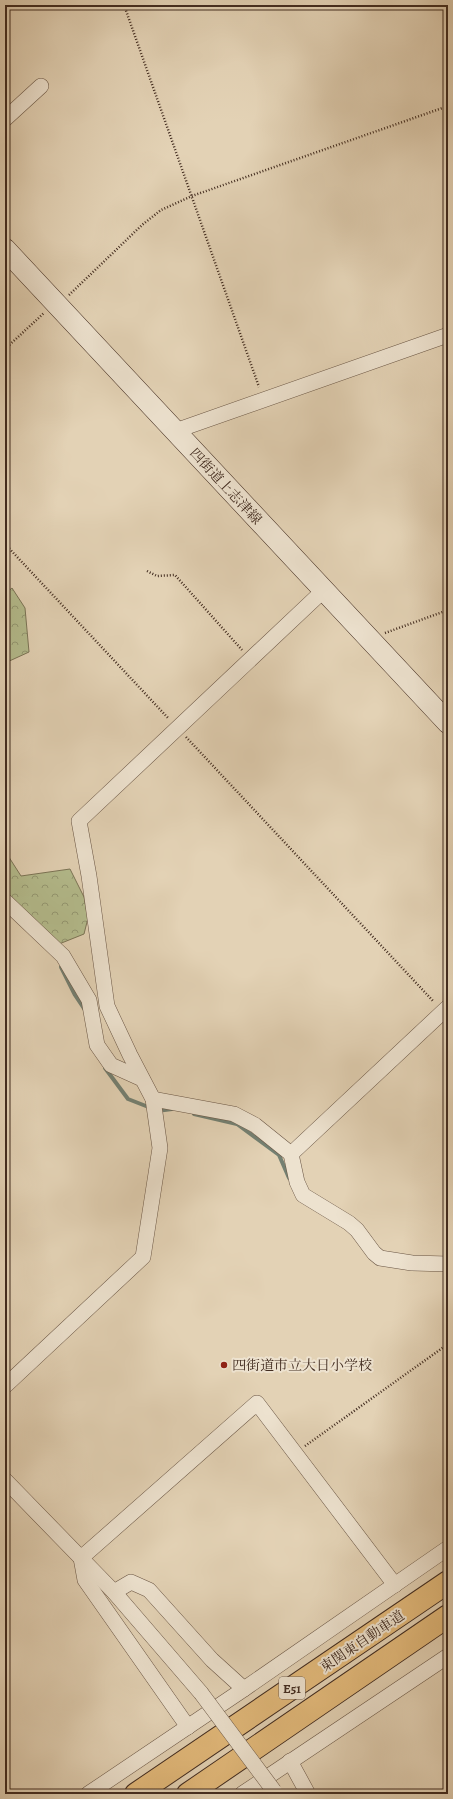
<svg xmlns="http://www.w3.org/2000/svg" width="453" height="1799" font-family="Alegreya,'Noto Serif JP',serif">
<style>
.forest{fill:url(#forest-crowns);stroke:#7b7456}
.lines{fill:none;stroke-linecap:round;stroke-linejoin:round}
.stream{stroke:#748072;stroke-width:4}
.street-casing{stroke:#6a5645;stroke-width:16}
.secondary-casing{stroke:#422c20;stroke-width:22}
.highway-casing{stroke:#422c20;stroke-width:24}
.path{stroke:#422c20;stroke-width:2.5;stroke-dasharray:1 2;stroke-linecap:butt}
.street{stroke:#ede2cf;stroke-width:15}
.secondary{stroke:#ede2cf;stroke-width:21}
.highway{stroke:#e2b97a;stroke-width:22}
.street-bridge-casing{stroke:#6a5645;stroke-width:16;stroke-linecap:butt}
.street-bridge{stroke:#ede2cf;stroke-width:15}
.poi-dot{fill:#8f2418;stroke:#ede2cf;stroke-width:1.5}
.labels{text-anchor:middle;stroke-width:4;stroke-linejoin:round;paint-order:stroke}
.shield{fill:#ede2cf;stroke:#756354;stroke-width:1}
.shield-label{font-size:13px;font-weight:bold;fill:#422c20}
.street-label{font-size:14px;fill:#422c20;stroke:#ede2cf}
.poi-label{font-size:14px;fill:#422c20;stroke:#ede2cf;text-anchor:start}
</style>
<defs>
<pattern id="forest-crowns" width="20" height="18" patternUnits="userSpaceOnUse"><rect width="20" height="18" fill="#b4bc8d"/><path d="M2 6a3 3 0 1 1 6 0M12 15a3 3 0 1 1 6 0" fill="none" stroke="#949973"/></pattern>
</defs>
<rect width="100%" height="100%" fill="#e3d2b5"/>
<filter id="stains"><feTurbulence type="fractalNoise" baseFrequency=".005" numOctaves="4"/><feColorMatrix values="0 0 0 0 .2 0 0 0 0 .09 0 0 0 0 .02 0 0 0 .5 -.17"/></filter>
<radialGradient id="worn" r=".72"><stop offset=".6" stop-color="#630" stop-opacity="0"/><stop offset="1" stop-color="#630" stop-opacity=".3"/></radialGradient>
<g class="forest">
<path d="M12,588L25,608L29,652L5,663V594Z"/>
<path d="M5,851L21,876L70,869L84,897L88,918L84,934L59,944L5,891Z"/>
</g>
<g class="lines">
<g class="stream">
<path d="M61,967L75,995L85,1010"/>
<path d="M105,1068L128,1099L151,1108"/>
<path d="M157,1111L172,1109"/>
<path d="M194,1114L237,1124L279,1155L289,1178"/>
</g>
<defs>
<g id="street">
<path d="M5,119L41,86"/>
<path d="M175,431L448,335"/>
<path d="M5,901L63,956L89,1000L97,1045L111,1065L142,1079"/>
<path d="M153,1099L234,1114L255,1125L291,1154L297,1182L303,1195L349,1223L357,1230L374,1253L380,1258L412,1263L448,1264"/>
<path d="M291,1154L448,1007"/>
<path d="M5,1386L143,1257L160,1148L153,1099L130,1055L107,1006L89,876L79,821L324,590"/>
<path d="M5,1480L114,1592L201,1693"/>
<path d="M114,1592L131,1582L149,1590L212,1660L244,1689"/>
<path d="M188,1727L85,1580L81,1558L257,1403L395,1585"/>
<path d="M290,1761L308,1794"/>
<path d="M88,1794L244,1689L448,1548"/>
<path d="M242,1794L448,1656"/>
</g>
<path id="secondary" d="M5,249L448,723"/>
<g id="highway">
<path d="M136,1794L448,1582"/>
<path d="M188,1794L448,1616"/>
</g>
</defs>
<use href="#street" class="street-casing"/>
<use href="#secondary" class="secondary-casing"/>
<use href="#highway" class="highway-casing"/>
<g class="path">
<path d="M124,5L259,387"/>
<path d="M69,295L142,225L161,210L192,196L448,106"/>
<path d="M5,349L44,313"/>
<path d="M5,544L169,719"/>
<path d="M147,571L157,576L175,575L242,650"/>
<path d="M385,633L448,610"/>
<path d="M186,737L434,1002"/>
<path d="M305,1446L448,1344"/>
</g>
<use href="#street" class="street"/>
<use href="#secondary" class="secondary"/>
<use href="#highway" class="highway"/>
<defs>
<path id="street-bridge" d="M201,1693L274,1791"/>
</defs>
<use href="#street-bridge" class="street-bridge-casing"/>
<use href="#street-bridge" class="street-bridge"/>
</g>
<circle class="poi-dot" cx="224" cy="1365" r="4"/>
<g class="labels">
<rect class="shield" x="279" y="1677" width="26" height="22" rx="3"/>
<g class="shield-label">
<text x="292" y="1693">E51</text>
</g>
<g class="street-label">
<text transform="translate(226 486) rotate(47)" y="5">四街道上志津線</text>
<text transform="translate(362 1641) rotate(-34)" y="5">東関東自動車道</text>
</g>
<g class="poi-label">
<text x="232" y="1370">四街道市立大日小学校</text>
</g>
</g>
<rect width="453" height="1799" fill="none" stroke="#e3d2b5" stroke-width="20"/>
<rect x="6" y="6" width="441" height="1787" fill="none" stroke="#422c20" stroke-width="2"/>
<rect x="10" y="10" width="433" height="1779" fill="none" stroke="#422c20"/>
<rect width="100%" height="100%" filter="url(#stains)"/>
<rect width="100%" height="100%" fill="url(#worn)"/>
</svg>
